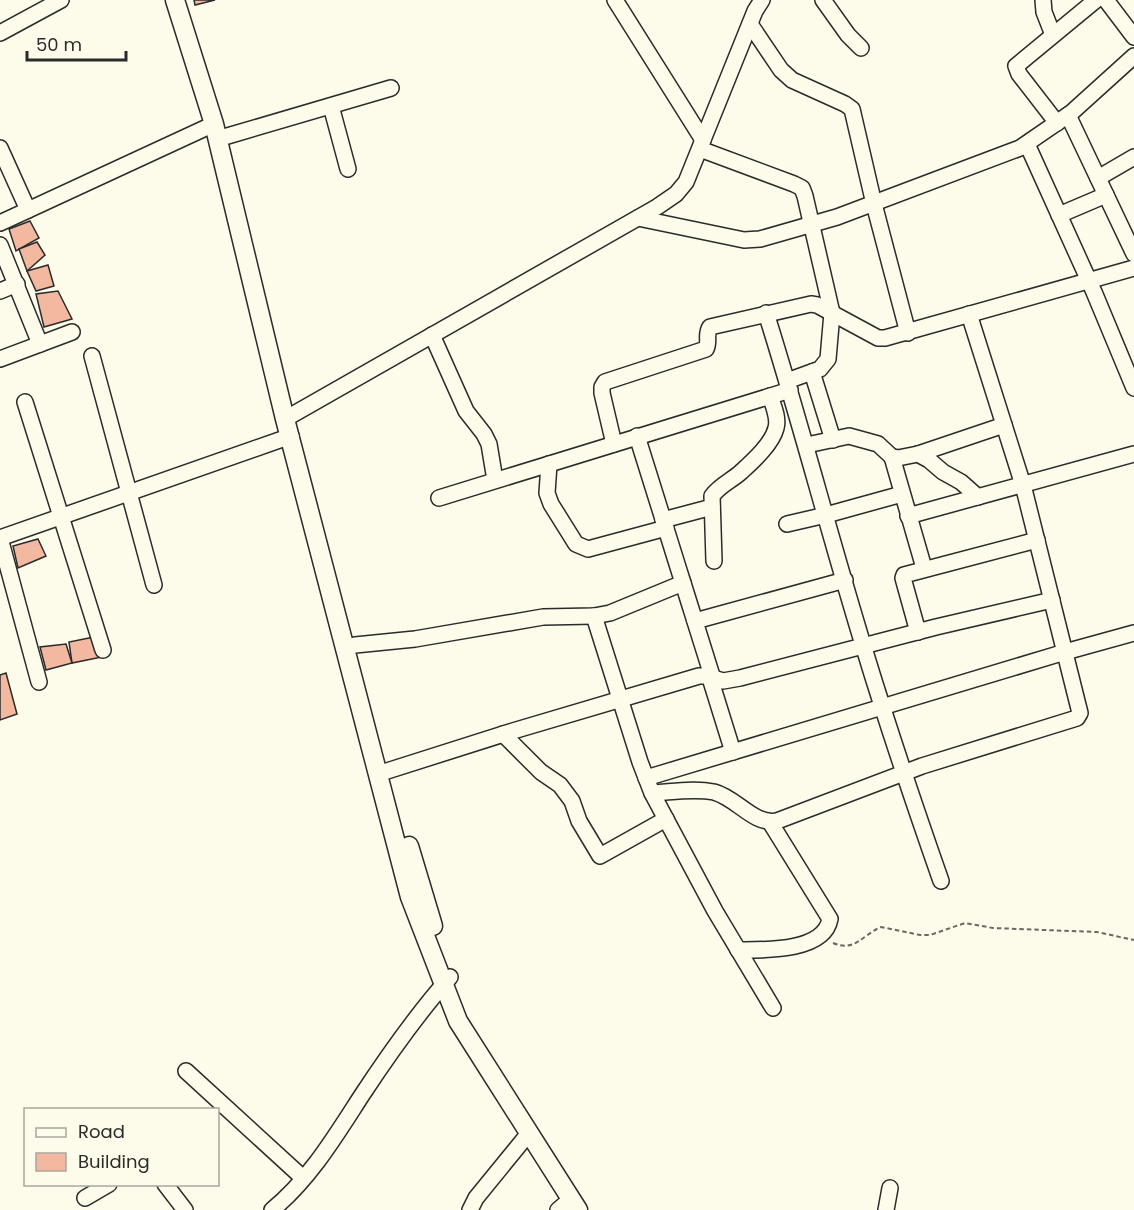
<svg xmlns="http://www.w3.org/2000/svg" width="1134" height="1210" font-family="Poppins,sans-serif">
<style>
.building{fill:#f2b8a0;stroke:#2b2b2b;stroke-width:1.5}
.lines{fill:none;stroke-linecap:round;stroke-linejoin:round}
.minor-casing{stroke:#2b2b2b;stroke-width:18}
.major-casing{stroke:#2b2b2b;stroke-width:21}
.path{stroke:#6a6964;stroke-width:2;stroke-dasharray:4.5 3;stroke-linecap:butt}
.minor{stroke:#fdfbea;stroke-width:15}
.major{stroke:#fdfbea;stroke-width:18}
</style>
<rect width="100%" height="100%" fill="#fdfbea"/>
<g class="building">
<path d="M194,0H215L195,5Z"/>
<path d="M30,221L39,238L16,251L9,229Z"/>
<path d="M37,242L45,255L27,271L19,249Z"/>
<path d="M48,265L54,286L36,291L27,271Z"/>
<path d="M58,291L72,319L44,327L36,294Z"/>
<path d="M38,539L46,556L18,568L13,546Z"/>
<path d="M99,636L102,657L72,663L69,642Z"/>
<path d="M66,644L72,663L46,670L40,647Z"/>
<path d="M6,673L17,714L0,720V675Z"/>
</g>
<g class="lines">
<defs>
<g id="minor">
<path d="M615,0L703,140"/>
<path d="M823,0L848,35L861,48"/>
<path d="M1043,0L1044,12L1053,35"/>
<path d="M1106,0L1134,37"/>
<path d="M750,24L781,70L792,80L845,104L852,109L874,204L908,333"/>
<path d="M0,33L61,0"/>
<path d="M331,106L348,169"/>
<path d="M1068,115L1134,254"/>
<path d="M1057,123L1019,74L1016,66L1096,0"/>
<path d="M224,137L391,88"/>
<path d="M1027,144L1094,292L1134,388"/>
<path d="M0,148L28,210"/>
<path d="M700,149L794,184L802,188L805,196L832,313L828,359L820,369L787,381"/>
<path d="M1098,178L1134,157"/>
<path d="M1059,215L1106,195"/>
<path d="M638,218L744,240L760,239L837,217L1020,148L1071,113L1134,56"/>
<path d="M0,223L214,124"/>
<path d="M0,245L40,344"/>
<path d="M0,291L17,284"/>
<path d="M766,313C801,424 830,537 864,648C888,727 914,804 941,881"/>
<path d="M432,335L466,411L484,434L489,444L495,480"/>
<path d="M92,356L154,585"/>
<path d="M0,359L72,332"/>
<path d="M812,372L833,440"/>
<path d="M25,402L103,650"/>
<path d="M285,419L657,207L676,194L686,182L755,11L762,0"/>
<path d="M637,436L713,679"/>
<path d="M614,444L602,393V387L605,382L706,349C710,342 705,334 710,327L811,304L817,305L878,338H885L1134,268"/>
<path d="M807,445L849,436L878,444L892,457L898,458L918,454L1004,425"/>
<path d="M918,454L929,460L943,472L961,482L978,497"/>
<path d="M892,457L924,568"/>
<path d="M549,464L547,493L551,504L576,544L588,549L666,528"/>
<path d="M439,498L790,390"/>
<path d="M908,516L1134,454"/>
<path d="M663,520L712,507"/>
<path d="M787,524L826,515L902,494"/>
<path d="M714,561L712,496C720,485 731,481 741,472C753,461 772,444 776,428C779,418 773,405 770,396"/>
<path d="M594,616L640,762L652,793L715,911L773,1008"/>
<path d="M695,621L845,580"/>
<path d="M918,632L903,578L904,575L1037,540"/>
<path d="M355,645L415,639L543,617L594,616L610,613L683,583"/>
<path d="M710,678L733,752"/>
<path d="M39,682L0,538L291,436"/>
<path d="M503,734L541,772L560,785L572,801L579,821L600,856L666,819"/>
<path d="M387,771L513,731L699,676H707L723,681L740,678L936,627L1052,600"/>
<path d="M646,778L1065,652L1134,633"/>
<path d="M652,793C672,792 694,788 714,792C737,798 753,825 777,821L922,766L1077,718L1080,713L1023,485L969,314"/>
<path d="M738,950C764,950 824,952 830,919L770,822"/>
<path d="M186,1071L303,1178"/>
<path d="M165,1184L185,1210"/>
<path d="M85,1198L109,1184"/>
<path d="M272,1210C310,1179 336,1135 362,1095C389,1054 418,1013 450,977"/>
<path d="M470,1210L476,1198L529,1133"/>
<path d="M558,1210L571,1199"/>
<path d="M886,1210L890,1188"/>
</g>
<g id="major">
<path d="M175,0L214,124L285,419L410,897L458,1021L578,1210"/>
<path d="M409,846L433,926"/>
</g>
</defs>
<use href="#minor" class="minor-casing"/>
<use href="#major" class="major-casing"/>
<path class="path" d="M833,943C855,952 861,936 881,927L920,935H930L965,923L993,928L1097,932L1134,940"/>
<use href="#minor" class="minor"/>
<use href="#major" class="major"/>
</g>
<rect x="24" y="1108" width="195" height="78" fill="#fdfbea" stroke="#a9a89e" stroke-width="1.5"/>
<rect x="36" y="1128" width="30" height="9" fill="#fdfbea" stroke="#a9a89e" stroke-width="1.5"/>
<text x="78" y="1138" font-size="18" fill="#2b2b2b">Road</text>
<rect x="36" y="1153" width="30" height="18" fill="#f2b8a0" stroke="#a9a89e" stroke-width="1.5"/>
<text x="78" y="1168" font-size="18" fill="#2b2b2b">Building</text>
<path d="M27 51v9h99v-9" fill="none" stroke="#2b2b2b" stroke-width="3"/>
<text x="36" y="51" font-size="18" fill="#2b2b2b" stroke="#fdfbea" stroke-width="4.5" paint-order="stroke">50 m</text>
</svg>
